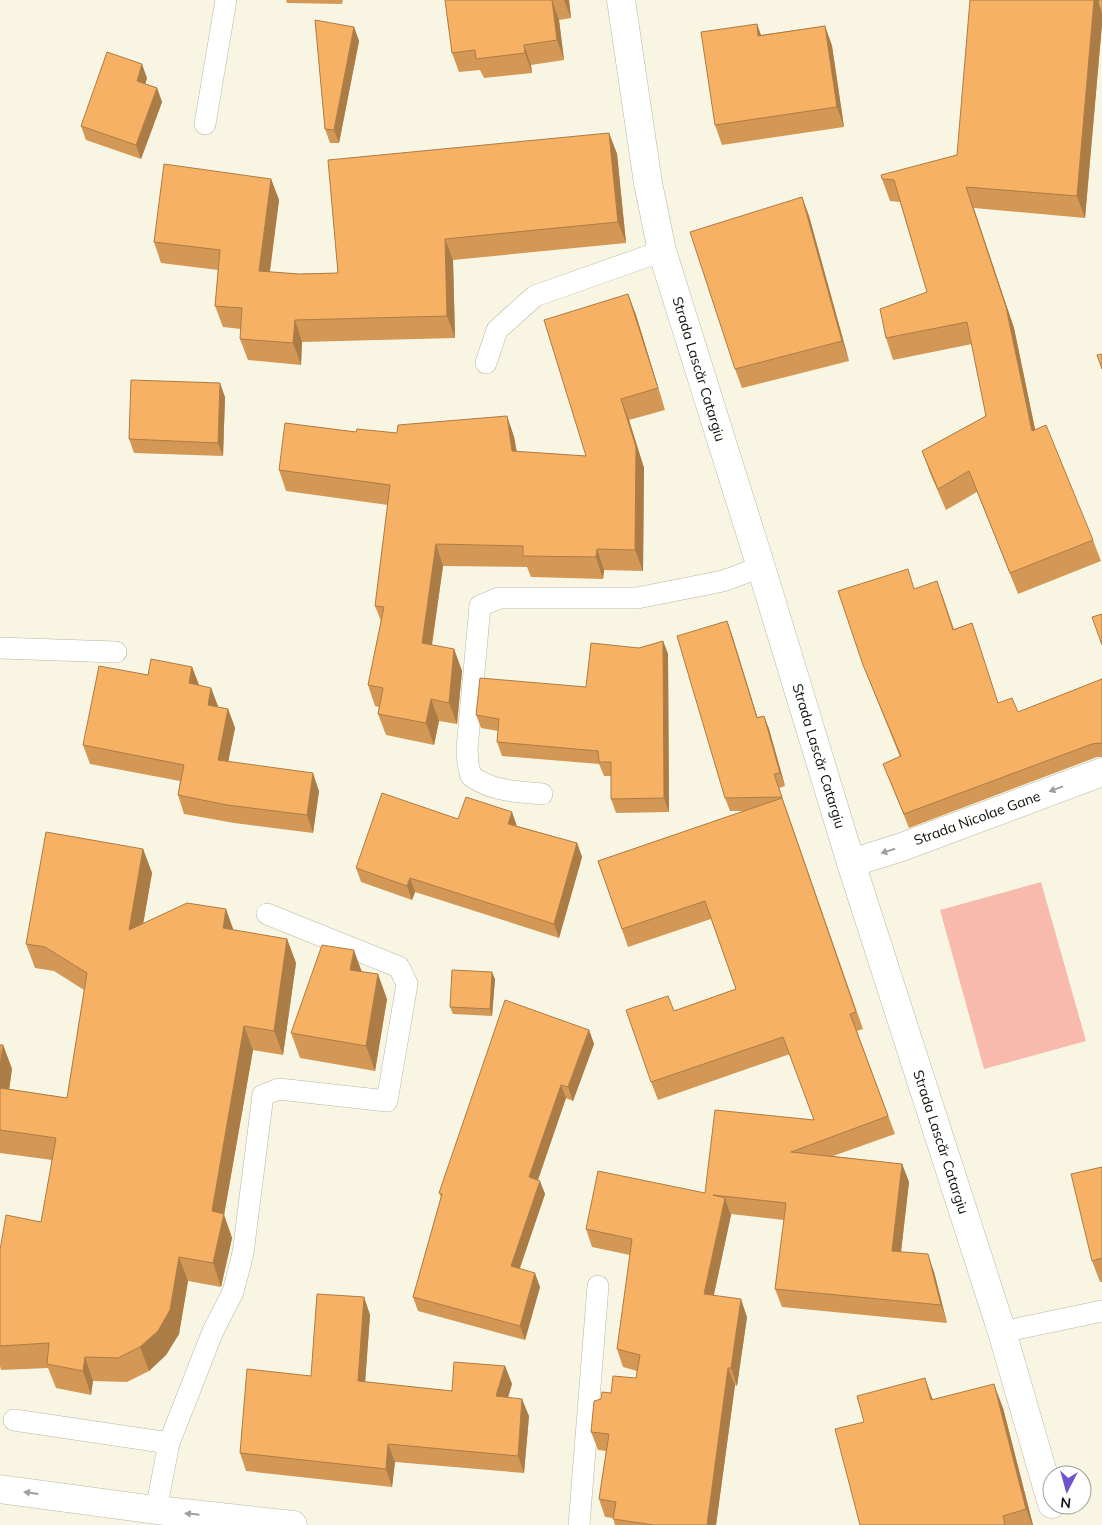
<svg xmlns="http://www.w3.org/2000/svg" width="1102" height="1525" font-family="Mulish,sans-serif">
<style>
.green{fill:#f8baac}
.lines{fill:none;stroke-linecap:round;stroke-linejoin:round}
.service-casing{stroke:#b8b6a4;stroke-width:22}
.minor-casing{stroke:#b8b6a4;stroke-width:29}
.tertiary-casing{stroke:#b8b6a4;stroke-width:29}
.service{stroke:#fff;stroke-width:21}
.minor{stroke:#fff;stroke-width:28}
.tertiary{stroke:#fff;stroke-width:28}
.wall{fill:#d49856}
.shaded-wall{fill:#ac7c46}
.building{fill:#f6b164;stroke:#ac7c46}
.oneway{fill:#9f9f9c}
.labels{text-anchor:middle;stroke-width:4.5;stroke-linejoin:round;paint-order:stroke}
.street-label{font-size:14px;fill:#0e0e07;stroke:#fff}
</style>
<rect width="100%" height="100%" fill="#f8f6e3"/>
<path class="green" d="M1041,882L1086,1041L984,1069L940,910Z"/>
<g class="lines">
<defs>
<g id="service">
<path d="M205,124L226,0"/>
<path d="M486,363L497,330L535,296L662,251"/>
<path d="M0,648L116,652"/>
<path d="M542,794C515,791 494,792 471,776L468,764L467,749L480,606L499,598H637L723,581L761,567"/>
<path d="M1002,1332L1102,1311"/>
<path d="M14,1420L169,1443"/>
<path d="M156,1510L169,1443L213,1331L233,1292L243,1253L263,1095L279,1089L387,1101L407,984L399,967L267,914"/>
<path d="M579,1525L598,1286"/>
</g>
<g id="minor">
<path d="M851,863L902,847L1102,772"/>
<path d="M0,1489L156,1510L293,1525"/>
</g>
<path id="tertiary" d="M621,0L648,183L662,251L761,567L851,863L1002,1332L1052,1504"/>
</defs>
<use href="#service" class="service-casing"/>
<use href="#minor" class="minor-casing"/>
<use href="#tertiary" class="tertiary-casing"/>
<use href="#service" class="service"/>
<use href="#minor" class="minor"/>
<use href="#tertiary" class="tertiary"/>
</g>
<g class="wall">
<path d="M286,0H343L342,4L287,3Z"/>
<path d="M445,0H569L571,18L559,20L564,60L531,65L532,73L484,78L480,70L459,72L452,53Z"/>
<path d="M1102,0V24L1085,218L974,208L1014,328L1035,430L1093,540L1101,561L1018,594L977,492L946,510L930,473L922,451L986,416L972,344L893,360L886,338L927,292L900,202L890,201L882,179L957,155Z"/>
<path d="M757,24L761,35L825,26L832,46L844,127L722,145L715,125Z"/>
<path d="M354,27L359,41L339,143H330L325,129Z"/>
<path d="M147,78L145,84L157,88L162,102L141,159L86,140L81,126Z"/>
<path d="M609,133L617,154L626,243L453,260L455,338L302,342L301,365L248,360L240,339L241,329L223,327L215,306L218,270L161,263L154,242L271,179L279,200L270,272L299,274L338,273Z"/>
<path d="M802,197L809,216L849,361L742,388L735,369Z"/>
<path d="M628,294L636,315L665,410L629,420L644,468L643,571L604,570L603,579L531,577L527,567L443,566L432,645L454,649L462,671L457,724L439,721L434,745L386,735L378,714L379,707L375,706L368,685L381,621L375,606L388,505L286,491L279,470L356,432L397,433L507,416L514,437L517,452L586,456Z"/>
<path d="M225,397L223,456L134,453L129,439Z"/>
<path d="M915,589L942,594L954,629L972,623L998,703L1018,712L1102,679V757H1097L909,828L883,764L900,757L863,665Z"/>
<path d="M727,621L732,635L757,717L764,716L769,729L785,786L779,788L863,1029L857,1031L895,1134L833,1156L902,1164L909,1182L901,1252L934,1272L947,1323L782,1307L775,1289L784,1220L731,1214V1215L714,1295L747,1317L737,1386L735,1385L716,1525H615L613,1518L605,1517L599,1499L606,1451L598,1450L591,1432L601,1399L636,1378L637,1371L623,1367L617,1349L630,1255L592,1247L586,1229L705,1193L814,1120L790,1054L658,1100L651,1082L674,1011L736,989L711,919L628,947L598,861L744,811H730L725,798Z"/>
<path d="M663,641L668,654L669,812L616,813L611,799V776H604L599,764L502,756L497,742L498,731L481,728L476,715L586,687L639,648Z"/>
<path d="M192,667L199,685L211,688L218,707L228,709L235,728L228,761L319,791L313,833L234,823L184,814L178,795L180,781L90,764L83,745L148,675Z"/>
<path d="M458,819L517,826L577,843L582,857L559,938L415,892L412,900L361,882L356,868Z"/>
<path d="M143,849L152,873L143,923L234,930L287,939L296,963L283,1055L253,1050L224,1215L232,1238L221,1287L188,1281L179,1334L166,1355L149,1371L127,1382L93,1381L91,1395L56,1388L48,1368L1,1370L0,1366V1250L41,1222L52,1160L0,1153V1045H3L12,1069L9,1089L67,1098L84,990L54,971L35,968L26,944Z"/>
<path d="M361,971L387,999L375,1071L300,1058L291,1033Z"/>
<path d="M495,979L492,1016L453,1014L450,1007Z"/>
<path d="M589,1030L594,1044L573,1101L566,1098L538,1180L545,1194L520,1268L540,1287L525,1340L418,1311L413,1297L441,1197L439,1193Z"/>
<path d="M1102,1167V1282H1100L1092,1261Z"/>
<path d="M364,1297L370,1315L365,1382L452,1391L505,1366L512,1384L508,1397L529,1416L524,1473L395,1462L392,1487L246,1471L240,1453L311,1376Z"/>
<path d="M933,1400L1003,1408L1033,1525H860L864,1422Z"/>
</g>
<g class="shaded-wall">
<path d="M552,0L559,20L564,60L557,40Z"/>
<path d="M564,0H569L571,18Z"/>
<path d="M1094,0H1098L1102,10V24L1085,218L1077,196Z"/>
<path d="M757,24L764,44L758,36Z"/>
<path d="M825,26L832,46L844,127L837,107Z"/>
<path d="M354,27L359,41L339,143L334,130Z"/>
<path d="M524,45L531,65L532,73L525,53Z"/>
<path d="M142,64L147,78L142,95L137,81Z"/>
<path d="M157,88L162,102L141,159L136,145Z"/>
<path d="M609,133L617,154L626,243L618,222Z"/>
<path d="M271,179L279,200L267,292L259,271Z"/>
<path d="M966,187L1014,328L1040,453L1032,431Z"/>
<path d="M802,197L809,216L849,361L842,341Z"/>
<path d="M445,239L453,260L455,338L447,316Z"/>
<path d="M628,294L636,315L665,410L658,388Z"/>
<path d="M295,320L302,342L301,365L293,343Z"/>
<path d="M220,383L225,397L223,456L218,443Z"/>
<path d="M621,399L629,420L644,468L643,571L635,550Z"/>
<path d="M507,416L514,437L520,473L512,451Z"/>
<path d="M436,544L443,566L429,664L422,643Z"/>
<path d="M597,549L604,570L603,579L596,557Z"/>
<path d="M727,621L732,635L762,732L757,718Z"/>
<path d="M663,641L668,654L669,812L664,798Z"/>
<path d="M454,649L462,671L457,724L449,703Z"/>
<path d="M192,667L199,685L189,683Z"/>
<path d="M211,688L218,706L214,724L208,705Z"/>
<path d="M431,699L439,721L434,745L426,723Z"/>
<path d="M228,709L235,728L225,778L218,760Z"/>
<path d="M764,716L769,729L785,786L780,773Z"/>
<path d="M313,773L319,791L313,833L307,815Z"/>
<path d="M512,812L517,826L508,824Z"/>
<path d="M577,843L582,857L559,938L554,924Z"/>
<path d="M143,849L152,873L138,954L129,930Z"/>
<path d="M410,878L415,892L412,900L407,886Z"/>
<path d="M226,909L235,934L223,928Z"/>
<path d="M287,939L296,963L283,1055L274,1031Z"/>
<path d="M354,950L363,975L350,970Z"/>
<path d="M492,972L495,979L492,1016L490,1009Z"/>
<path d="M378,974L387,999L375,1071L366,1046Z"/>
<path d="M244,1026L253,1050L224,1215L232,1238L221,1287L213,1263L212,1211Z"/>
<path d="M589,1030L594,1044L573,1101L568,1087Z"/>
<path d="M3,1045L12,1069L6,1111L0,1095V1067Z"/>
<path d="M561,1085L566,1098L534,1191L529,1177Z"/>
<path d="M902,1164L909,1182L899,1269L892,1251Z"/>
<path d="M540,1181L545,1194L516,1279L511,1266Z"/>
<path d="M725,1198L731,1215L710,1312L704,1294Z"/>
<path d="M928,1254L934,1272L947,1323L941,1305Z"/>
<path d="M179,1257L188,1281L179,1334L166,1355L149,1371L140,1347Z"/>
<path d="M535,1273L540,1287L525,1340L520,1326Z"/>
<path d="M364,1297L370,1315L364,1398L358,1381Z"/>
<path d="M741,1299L747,1317L737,1386L731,1368Z"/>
<path d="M85,1357L93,1381L91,1395L83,1371Z"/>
<path d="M505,1366L512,1384L503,1414L496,1396Z"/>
<path d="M728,1368L735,1385L716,1525H707Z"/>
<path d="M925,1378L934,1403L931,1400Z"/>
<path d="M994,1384L1003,1408L1033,1525H1032L1026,1509Z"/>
<path d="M522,1399L529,1416L524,1473L518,1456Z"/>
<path d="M388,1444L395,1462L392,1487L386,1469Z"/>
</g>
<g class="building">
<path d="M445,0H552L557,40L524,45L525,53L476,59L475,50L452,53Z"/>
<path d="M970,0H1094L1077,196L966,187L1006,307L1032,431L1046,425L1093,540L1010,573L969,471L938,489L922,451L986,416L967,322L886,338L880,309L927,292L894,180L882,179L881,175L957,155Z"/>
<path d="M1098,0H1102V16Z"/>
<path d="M315,20L354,27L334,130L325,129Z"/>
<path d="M757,24L758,36L825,26L837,107L715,125L701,32Z"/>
<path d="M107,52L142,64L137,81L157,88L136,145L81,126Z"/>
<path d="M609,133L618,222L445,239L447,316L295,320L293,343L240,339L242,308L215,306L220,250L154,242L164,164L271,179L259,271L299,274L338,273L328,160Z"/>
<path d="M802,197L842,341L735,369L690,232Z"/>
<path d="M628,294L658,388L621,399L636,447L635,550L597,549L596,557L523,556V546L436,544L422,643L454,649L449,703L431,699L426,723L378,714L383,688L368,685L384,607L375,606L390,485L279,470L285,423L356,432L357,429L397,433L398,425L507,416L512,451L586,456L544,320Z"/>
<path d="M1102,354V369L1097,355Z"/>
<path d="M131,380L220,383L218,443L129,439Z"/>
<path d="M908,569L914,589L937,581L953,630L972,623L998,703L1012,698L1018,712L1102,679V744L1100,743L1092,744L904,814L883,764L901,756L863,665L838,591Z"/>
<path d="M1102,614V645L1092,617Z"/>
<path d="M727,621L757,718L764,716L780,773L774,774L782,797L725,798L677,636Z"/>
<path d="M663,641L664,798L611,799V762H599L598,751L497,742L499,719L476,715L480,678L586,687L591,643L639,648Z"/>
<path d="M151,659L192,667L189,683L211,688L208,705L228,709L218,760L313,773L307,815L227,805L178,795L184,765L83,745L99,666L148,675Z"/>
<path d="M382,793L458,819L466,797L512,812L508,824L577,843L554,924L410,878L407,886L356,868Z"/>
<path d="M782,798L856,1012L850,1014L888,1116L791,1152L902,1164L892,1251L928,1254L941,1305L775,1289L786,1203L713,1195L725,1198L704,1294L741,1299L731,1368H728L707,1525H654L613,1519L616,1502L599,1499L609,1434L591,1432L594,1401L601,1399L602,1392L611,1393L613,1376L636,1378L640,1355L617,1349L632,1239L586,1229L598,1171L705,1193L715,1110L814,1120L783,1037L651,1082L626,1010L668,996L674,1011L736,989L705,901L622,929L598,861Z"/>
<path d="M46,832L143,849L129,930L187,903L226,909L223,928L287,939L274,1031L244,1026L212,1211L224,1214L213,1263L179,1257L170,1310L158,1331L140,1347L118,1358L85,1357L83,1371L47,1364L49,1343L0,1346V1250L6,1215L41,1222L56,1138L0,1130V1088L67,1098L87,973L45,947L26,944Z"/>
<path d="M322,945L354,950L350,970L378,974L366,1046L291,1033Z"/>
<path d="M452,970L492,972L490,1009L450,1007Z"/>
<path d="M505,1000L589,1030L568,1087L561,1085L529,1177L540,1181L511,1266L535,1273L520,1326L413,1297L442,1194L439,1193Z"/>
<path d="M0,1045H3L0,1067Z"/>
<path d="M1102,1167V1258L1092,1261L1071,1174Z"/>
<path d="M317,1294L364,1297L358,1381L452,1391L454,1362L505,1366L496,1396L522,1399L518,1456L388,1444L386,1469L240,1453L247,1369L311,1376Z"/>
<path d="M925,1378L931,1400L994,1384L1026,1509L1003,1516L1005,1525H860L835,1429L864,1422L857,1396Z"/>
</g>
<defs><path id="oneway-solid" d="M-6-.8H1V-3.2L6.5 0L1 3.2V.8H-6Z" transform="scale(1.25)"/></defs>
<g class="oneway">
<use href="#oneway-solid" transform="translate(1056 789) rotate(160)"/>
<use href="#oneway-solid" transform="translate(888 851) rotate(162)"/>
<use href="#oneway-solid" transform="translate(31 1493) rotate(-172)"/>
<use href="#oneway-solid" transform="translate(192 1514) rotate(-174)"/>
</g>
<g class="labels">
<g class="street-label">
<text transform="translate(699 369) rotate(73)" y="5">Strada Lascăr Catargiu</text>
<text transform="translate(819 756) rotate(73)" y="5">Strada Lascăr Catargiu</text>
<text transform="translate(977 818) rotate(-20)" y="5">Strada Nicolae Gane</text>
<text transform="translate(941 1142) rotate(72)" y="5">Strada Lascăr Catargiu</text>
</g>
</g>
<g transform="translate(1067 1490) rotate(186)"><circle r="24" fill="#ffffff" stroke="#9f9f9c"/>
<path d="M0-4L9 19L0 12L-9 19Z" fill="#7153cd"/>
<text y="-8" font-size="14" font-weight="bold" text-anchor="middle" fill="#0e0e07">N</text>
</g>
</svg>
